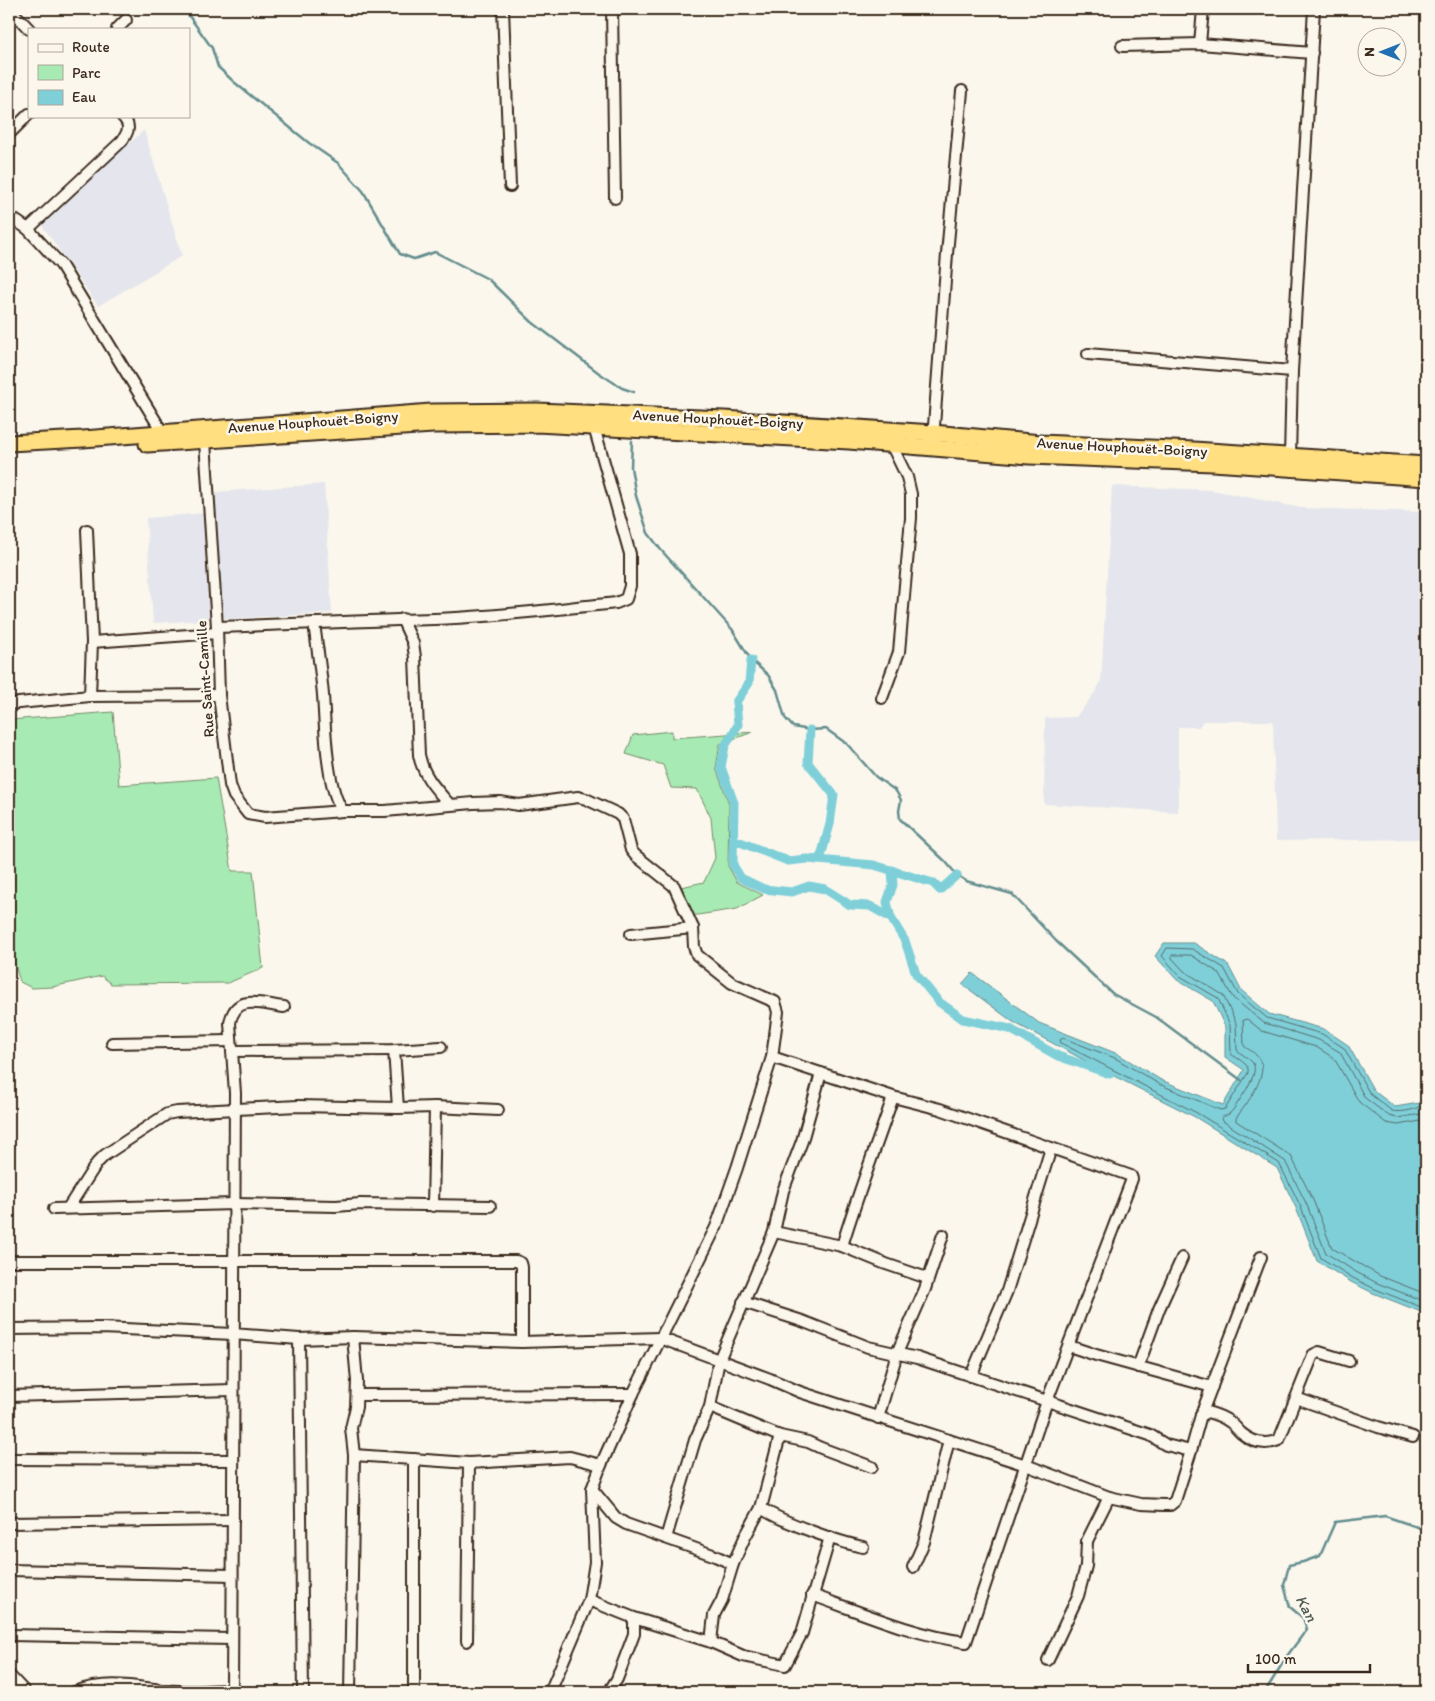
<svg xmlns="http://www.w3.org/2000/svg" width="1435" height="1701" font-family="Itim,sans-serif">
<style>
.built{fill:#e5e6ed}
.green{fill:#a8eab3;stroke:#728a68}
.water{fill:#7fcfd9;stroke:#648d8e}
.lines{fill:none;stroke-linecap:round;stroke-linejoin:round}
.shore{stroke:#566c69;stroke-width:1}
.stream{stroke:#648d8e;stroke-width:2.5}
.canal{stroke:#7fcfd9;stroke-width:9}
.minor-casing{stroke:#3b2a1e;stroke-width:14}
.highway-casing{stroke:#3b2a1e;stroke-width:19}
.minor{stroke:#fbf7ec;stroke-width:10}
.highway{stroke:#ffdf80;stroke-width:15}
.labels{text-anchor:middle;stroke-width:5;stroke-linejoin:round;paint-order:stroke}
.street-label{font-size:15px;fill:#3b2a1e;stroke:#fbf7ec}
.water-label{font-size:16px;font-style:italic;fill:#4f5c56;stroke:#fbf7ec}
</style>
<rect width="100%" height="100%" fill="#fbf7ec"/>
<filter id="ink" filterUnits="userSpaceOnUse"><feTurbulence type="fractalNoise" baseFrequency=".02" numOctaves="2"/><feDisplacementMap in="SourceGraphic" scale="10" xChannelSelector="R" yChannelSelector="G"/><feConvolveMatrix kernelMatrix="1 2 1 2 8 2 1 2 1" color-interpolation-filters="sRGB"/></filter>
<g filter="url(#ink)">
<g class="built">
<path d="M144,130L182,256L98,306L41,224Z"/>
<path d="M324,484L332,613L227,619L222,616L215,492Z"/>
<path d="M1112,486L1212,490L1301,508L1426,512V839L1276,841L1273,721H1203L1199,727H1178V812L1044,804L1045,718L1076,717L1096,691L1101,681Z"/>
<path d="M204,513L209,617L204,620L153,623L146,518Z"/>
</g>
<g class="green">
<path d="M113,712L119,785L216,778L232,871H253L263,968L228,983L111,984L102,976L52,987L32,988L20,982L14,961V915L9,873V720Z"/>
<path d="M672,731V738L753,732L720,744L716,768L729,804L728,866L737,882L763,895L737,909L691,916L681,887L704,882L715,858L711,818L697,789L671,788L663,765L626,754L633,735Z"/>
</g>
<path class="water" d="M1164,943H1194L1228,965L1241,990L1269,1014L1324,1029L1348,1045L1374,1091L1395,1107L1419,1103L1426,1093V1314L1373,1293L1351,1282L1317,1261L1296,1208L1277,1168L1195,1117L1110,1074L1013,1022L962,984L972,973L1039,1023L1118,1054L1161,1080L1223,1105L1244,1070L1225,1057V1027L1213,1001L1177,980L1155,956Z"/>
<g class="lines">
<g class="shore">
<path d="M1426,1101C1420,1110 1402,1113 1392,1111L1370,1094L1344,1048L1322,1034L1267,1018L1238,994L1224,968L1192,949L1167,948L1162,956L1180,976L1218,998L1230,1025L1231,1054C1237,1059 1250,1063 1248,1073L1225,1109L1220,1110L1159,1084L1115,1058L1063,1038L1060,1040L1061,1043L1197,1113L1279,1163L1300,1205L1321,1258L1353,1278L1375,1289L1426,1309"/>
<path d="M1426,1111L1421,1114L1397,1118L1389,1116L1365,1098L1340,1052L1319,1040L1264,1023L1233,998L1219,973L1191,955H1172V958L1184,971L1223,995L1236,1023L1237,1050C1242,1055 1249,1058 1253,1063C1260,1074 1239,1100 1233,1110L1229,1114L1222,1117L1221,1120L1285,1161L1306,1203L1326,1253L1356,1272L1377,1283L1426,1302"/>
<path d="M1426,1120L1398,1125L1386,1123L1359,1102L1334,1058L1316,1047L1262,1031L1247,1019L1243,1020L1244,1046C1249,1050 1256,1053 1259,1059C1270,1074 1246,1105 1236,1118V1121L1291,1156L1313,1200L1332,1248L1380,1276L1426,1294"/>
</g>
<g class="stream">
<path d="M184,9L212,48L218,67L234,82L309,143L338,163L363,191L400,254L414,259L435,252L488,279L532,322L599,373L622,388L634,392"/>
<path d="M632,441L631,467L636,496L648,533L661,550L732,629L751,660L768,675L777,690L785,718L793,727L810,730L826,729L847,744L876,777L896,791L901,800L899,811L900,819L945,861L957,875L966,881L1012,894L1056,941L1113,994L1156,1017L1241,1080"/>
<path d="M1265,1692L1287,1656L1307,1629L1303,1618L1290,1607L1284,1585L1289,1565L1303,1562L1320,1556L1335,1522L1385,1516L1420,1528H1426"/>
</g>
<g class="canal">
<path d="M751,660L749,683L736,702L738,725L725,746L721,767L734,803L733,865L741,878L764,889L792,892L809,886L825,889L850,905L870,906L891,918"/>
<path d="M810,730L808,763L834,795L830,824L820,860"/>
<path d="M735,840L788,861L807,859L874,865L933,883L940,890L957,875"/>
<path d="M892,870L893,885L887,902L891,918L905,941L916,974L939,1002L963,1019L1010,1029L1058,1056L1110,1074"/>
</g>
<defs>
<g id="minor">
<path d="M10,9L29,29"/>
<path d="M503,9L510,186"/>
<path d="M612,9L615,198"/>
<path d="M117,29L126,20"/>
<path d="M1200,44L1203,9"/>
<path d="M1122,46L1200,44L1312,53"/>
<path d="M9,134L29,114"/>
<path d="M9,216L28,229L61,265L166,438"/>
<path d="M28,229L122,141C129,131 131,125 122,116"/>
<path d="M1088,354L1292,371"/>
<path d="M933,439L947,254L962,91"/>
<path d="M205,441L217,627L219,695L230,785L234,796L248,814L265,817L343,811H385L473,803L500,802L519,805L578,797L586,799L618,814L623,819L631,850L635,855L674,886L693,928L694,947L697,955L732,983L775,1002L778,1012L772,1057L737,1168L716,1227L633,1394L601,1465L592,1489L595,1562L589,1600L550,1692"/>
<path d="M1290,457L1292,371L1314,9"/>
<path d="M87,530L92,642L90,696"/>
<path d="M402,619L413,643L415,657L419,755C423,776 436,789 450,805"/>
<path d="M314,623C317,647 321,671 323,695C325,724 326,789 343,811"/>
<path d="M217,627C289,624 361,621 434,619C495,617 555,609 616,603L626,599L630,586V554L594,427"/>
<path d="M92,642L217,633"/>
<path d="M882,698L899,652L911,518V494L907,477L891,444"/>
<path d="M9,704L90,696L219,695"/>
<path d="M631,934L693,928"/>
<path d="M112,1043L231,1041"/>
<path d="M394,1050L398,1108"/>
<path d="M232,1051L394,1050L441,1047"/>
<path d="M772,1057L893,1097L940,1109L1131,1176L1132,1179L1047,1401L966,1642C913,1635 863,1613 812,1595"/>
<path d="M433,1206L435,1107"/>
<path d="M68,1208L97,1163L105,1155L167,1114L177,1112L298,1106L398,1108L435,1107L498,1110"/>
<path d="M54,1209L234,1204L336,1206L360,1204L490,1206"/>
<path d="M774,1232L842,1246L886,1264L927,1278"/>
<path d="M842,1246C857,1196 876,1147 893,1097"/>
<path d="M9,1261H516L521,1263L522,1267V1342"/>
<path d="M743,1302L802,1321L868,1347L917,1358L1150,1435L1166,1445L1191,1451"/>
<path d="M9,1329L102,1328L233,1334L299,1339L353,1337L522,1342L660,1338L770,1379L800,1392L1026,1465L1109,1497L1141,1504L1164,1505H1170L1175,1501L1191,1451L1201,1415L1261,1257"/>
<path d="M299,1339L303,1692"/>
<path d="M1069,1346L1096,1355L1212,1387"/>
<path d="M1138,1367L1159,1309L1182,1258"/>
<path d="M971,1376L1007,1291L1051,1148"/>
<path d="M357,1395L633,1394"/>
<path d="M9,1396L233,1390"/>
<path d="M1296,1398L1378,1427L1413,1437"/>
<path d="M710,1407L760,1428L780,1436L808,1442L821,1448L872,1467"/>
<path d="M1201,1415L1207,1412C1215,1414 1223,1417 1230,1422C1234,1425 1237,1429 1241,1433C1253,1443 1265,1446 1279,1440L1313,1355L1319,1352L1349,1361"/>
<path d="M878,1418L897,1353L925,1289L943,1235"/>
<path d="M354,1455L469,1463L570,1457L601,1465"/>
<path d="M9,1459L233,1460"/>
<path d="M592,1489L616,1518L626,1524L713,1555L733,1564"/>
<path d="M761,1508C782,1522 838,1542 863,1547"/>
<path d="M9,1523L233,1520"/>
<path d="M666,1538L695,1440L710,1407L719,1360L774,1232L783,1191L802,1141L821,1073"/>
<path d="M913,1567L924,1542L949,1440"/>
<path d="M9,1570L232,1575"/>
<path d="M589,1600L634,1618L711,1642L743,1656L785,1665L802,1633L830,1537"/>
<path d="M9,1635L231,1639"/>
<path d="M467,1641L469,1463"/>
<path d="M711,1642L714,1615L722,1600L733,1564L745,1537L761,1508L780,1436"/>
<path d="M1048,1660L1078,1596L1086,1566L1087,1541L1109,1497"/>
<path d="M9,1675L25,1692"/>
<path d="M74,1692C106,1681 130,1686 162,1690C185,1693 209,1690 232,1690"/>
<path d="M232,1692L235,1093L230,1023C235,993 261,1004 284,1007"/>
<path d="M350,1692L354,1455L351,1428L356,1407L357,1381L353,1337"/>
<path d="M414,1692V1459"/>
<path d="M609,1692L617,1679L634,1634V1618"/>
</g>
<g id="highway">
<path d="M9,443L83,439L431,412L537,411L724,419L933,433L1041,443L1194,450L1426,465"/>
<path d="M147,444L433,425L537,424L849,441L1029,456L1213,463L1426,478"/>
</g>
</defs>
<use href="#minor" class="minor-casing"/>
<use href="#highway" class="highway-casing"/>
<use href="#minor" class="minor"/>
<use href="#highway" class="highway"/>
</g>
</g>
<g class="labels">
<g class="street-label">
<text transform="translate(718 419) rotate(3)" y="5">Avenue Houphouët-Boigny</text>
<text transform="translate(313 422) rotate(-4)" y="5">Avenue Houphouët-Boigny</text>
<text transform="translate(1122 447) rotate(3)" y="5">Avenue Houphouët-Boigny</text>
<text transform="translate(205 679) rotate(-94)" y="5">Rue Saint-Camille</text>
</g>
<g class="water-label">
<text transform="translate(1307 1608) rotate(62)" y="6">Kan</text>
</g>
</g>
<rect width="1435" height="1701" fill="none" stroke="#fbf7ec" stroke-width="30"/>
<rect x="15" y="15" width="1405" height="1671" fill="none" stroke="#3b2a1e" stroke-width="2" filter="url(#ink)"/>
<rect x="28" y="28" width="162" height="90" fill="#fbf7ec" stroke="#aea59a"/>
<rect x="38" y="44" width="25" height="8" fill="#fbf7ec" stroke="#aea59a"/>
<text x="72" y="52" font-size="15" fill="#3b2a1e">Route</text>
<rect x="38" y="65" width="25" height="15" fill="#a8eab3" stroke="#aea59a"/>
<text x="72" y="78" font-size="15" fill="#3b2a1e">Parc</text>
<rect x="38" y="90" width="25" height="15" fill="#7fcfd9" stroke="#aea59a"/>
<text x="72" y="102" font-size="15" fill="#3b2a1e">Eau</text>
<g transform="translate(1382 52) rotate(270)"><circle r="24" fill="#fbf7ec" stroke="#aea59a"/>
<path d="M0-4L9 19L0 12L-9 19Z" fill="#1f6fb2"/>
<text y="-8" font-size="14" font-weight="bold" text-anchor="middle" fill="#3b2a1e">N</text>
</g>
<path d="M1248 1664v8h122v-8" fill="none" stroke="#3b2a1e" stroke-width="2.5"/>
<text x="1255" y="1664" font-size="15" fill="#3b2a1e" stroke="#fbf7ec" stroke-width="4" paint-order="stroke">100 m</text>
</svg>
